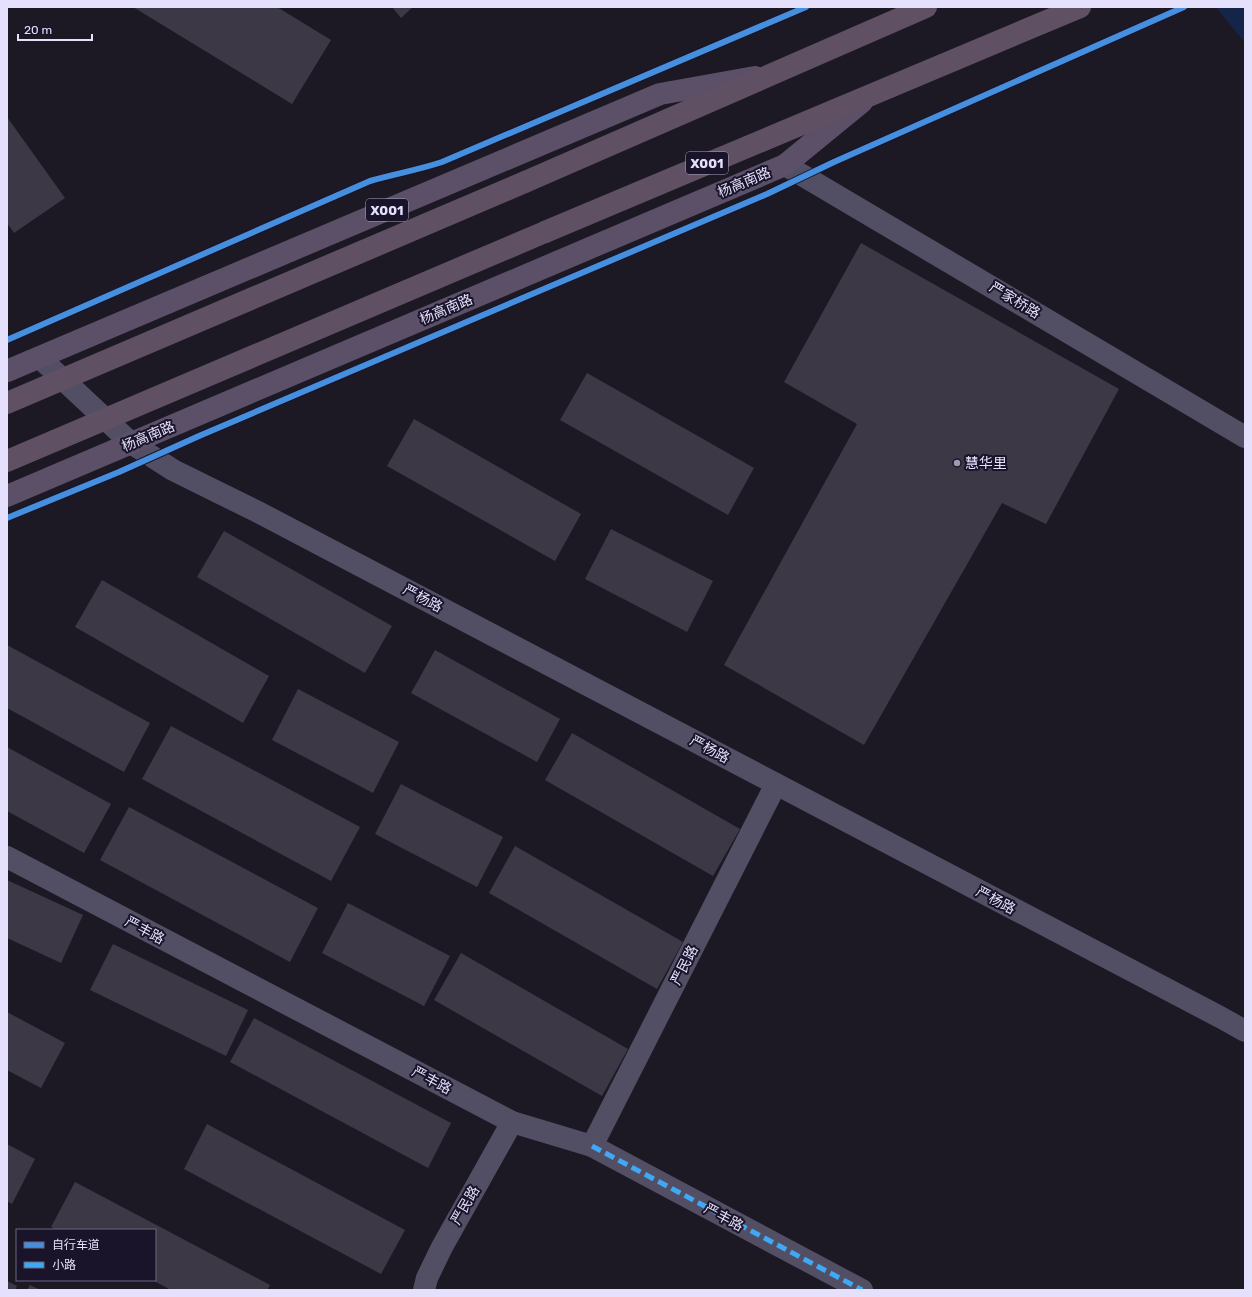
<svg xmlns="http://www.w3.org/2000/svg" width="1252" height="1297" font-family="Rubik,'Noto Sans SC',sans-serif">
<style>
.water{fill:#15254a}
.building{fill:#3c3846}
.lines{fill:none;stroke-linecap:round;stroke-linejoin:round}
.minor{stroke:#524f65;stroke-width:22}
.major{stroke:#5b5068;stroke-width:22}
.highway{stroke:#605063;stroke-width:22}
.highway-bridge{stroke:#605063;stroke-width:22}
.quiet{stroke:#3fa9f5;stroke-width:5;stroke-dasharray:10 5;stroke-linecap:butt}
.cycleway-casing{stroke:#19142a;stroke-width:8}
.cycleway{stroke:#468fdf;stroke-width:6}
.poi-dot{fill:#9f9ab1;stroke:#19142a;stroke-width:1.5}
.labels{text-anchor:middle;stroke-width:4;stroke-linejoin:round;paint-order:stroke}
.shield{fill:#19142a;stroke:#a8a3bd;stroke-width:1}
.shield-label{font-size:13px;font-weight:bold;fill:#e5e0fc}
.street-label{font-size:14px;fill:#e5e0fc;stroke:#19142a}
.poi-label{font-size:14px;fill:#e5e0fc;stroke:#19142a;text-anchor:start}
</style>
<rect width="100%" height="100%" fill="#1c1925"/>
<path class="water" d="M1216,7H1245V43Z"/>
<g class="building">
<path d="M133,7H277L331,40L292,104Z"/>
<path d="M392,7H413L401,18Z"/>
<path d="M7,117L65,198L14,233L7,223Z"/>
<path d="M861,243L1119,389L1046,524L1002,503L864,745L724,665L857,424L784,382Z"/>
<path d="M587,373L754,468L728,515L560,420Z"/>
<path d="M414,419L581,514L555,561L387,466Z"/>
<path d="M611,529L713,581L687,632L585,579Z"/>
<path d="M224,531L392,626L365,673L197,577Z"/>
<path d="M102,580L269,676L243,723L75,627Z"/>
<path d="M7,645L150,723L124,772L7,708Z"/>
<path d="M435,650L560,719L537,762L411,693Z"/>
<path d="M298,689L399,742L373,793L272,740Z"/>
<path d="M171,726L360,827L331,881L142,779Z"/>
<path d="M572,733L740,829L713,876L545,780Z"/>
<path d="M7,747L111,804L84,853L7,811Z"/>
<path d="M401,784L503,837L477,887L375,834Z"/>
<path d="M129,807L318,908L290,962L100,860Z"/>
<path d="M515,846L683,942L657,989L489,893Z"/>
<path d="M7,880L83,915L61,963L7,938Z"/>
<path d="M348,903L450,956L424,1006L322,953Z"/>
<path d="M113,944L248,1010L226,1056L90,990Z"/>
<path d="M461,953L628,1049L602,1096L434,1000Z"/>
<path d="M7,1012L65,1043L41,1088L7,1070Z"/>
<path d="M254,1018L451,1123L428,1168L230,1062Z"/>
<path d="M207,1124L405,1230L381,1274L184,1169Z"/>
<path d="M7,1144L35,1159L12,1204L7,1201Z"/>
<path d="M75,1182L270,1285L267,1290H171L152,1280H155V1230H57L51,1227Z"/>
<path d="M7,1281L17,1286L15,1290H7Z"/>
<path d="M30,1285L41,1290H27Z"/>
</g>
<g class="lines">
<g class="minor">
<path d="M785,165L1245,437"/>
<path d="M40,358L131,443L173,470L258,512L1220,1017L1245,1031"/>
<path d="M7,857L512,1122L592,1146L862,1290"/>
<path d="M592,1146L776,784"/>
<path d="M424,1290L427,1278L442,1247L512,1122"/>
</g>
<g class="major">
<path d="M7,371L660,94L755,77"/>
<path d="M7,496L785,165L862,102"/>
</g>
<g class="highway">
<path d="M525,182L926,7"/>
<path d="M545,232L1080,7"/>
</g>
<g class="highway-bridge">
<path d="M7,403L525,182"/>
<path d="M7,461L545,232"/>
</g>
<path class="quiet" d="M592,1146L862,1290"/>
<defs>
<g id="cycleway">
<path d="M7,340L370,181C394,174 418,170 442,162L806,7"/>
<path d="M7,518L119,472L199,436L767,194L834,162L1184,7"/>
</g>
</defs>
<use href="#cycleway" class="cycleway-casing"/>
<use href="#cycleway" class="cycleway"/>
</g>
<circle class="poi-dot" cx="957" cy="463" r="4"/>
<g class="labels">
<g class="shield">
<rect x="686" y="152" width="42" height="22" rx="3"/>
<rect x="366" y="199" width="42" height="22" rx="3"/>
</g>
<g class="shield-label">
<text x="707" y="168">X001</text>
<text x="387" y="215">X001</text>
</g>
<g class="street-label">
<text transform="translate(744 182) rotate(-23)" y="5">杨高南路</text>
<text transform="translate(1015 300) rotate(31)" y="5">严家桥路</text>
<text transform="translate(446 309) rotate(-23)" y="5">杨高南路</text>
<text transform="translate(148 436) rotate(-23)" y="5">杨高南路</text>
<text transform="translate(423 598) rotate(28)" y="5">严杨路</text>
<text transform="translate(710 749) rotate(28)" y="5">严杨路</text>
<text transform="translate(996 900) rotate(28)" y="5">严杨路</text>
<text transform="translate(145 930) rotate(28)" y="5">严丰路</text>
<text transform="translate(684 965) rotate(-63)" y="5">严民路</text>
<text transform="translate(432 1080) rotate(28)" y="5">严丰路</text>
<text transform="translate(465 1205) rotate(-60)" y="5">严民路</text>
<text transform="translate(724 1217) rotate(28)" y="5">严丰路</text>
</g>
<g class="poi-label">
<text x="965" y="468">慧华里</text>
</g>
</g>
<rect width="1252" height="1297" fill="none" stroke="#e5e0fc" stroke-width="16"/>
<rect x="16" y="1229" width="140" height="52" fill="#19142a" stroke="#6b667e"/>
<rect x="24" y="1242" width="20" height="6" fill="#468fdf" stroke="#6b667e"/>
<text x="52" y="1249" font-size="12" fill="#e5e0fc">自行车道</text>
<rect x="24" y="1262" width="20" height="6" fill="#3fa9f5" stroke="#6b667e"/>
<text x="52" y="1269" font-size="12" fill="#e5e0fc">小路</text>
<path d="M18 34v6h74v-6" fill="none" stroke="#e5e0fc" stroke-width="2"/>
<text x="24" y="34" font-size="12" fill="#e5e0fc" stroke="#19142a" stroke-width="3" paint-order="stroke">20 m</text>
</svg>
